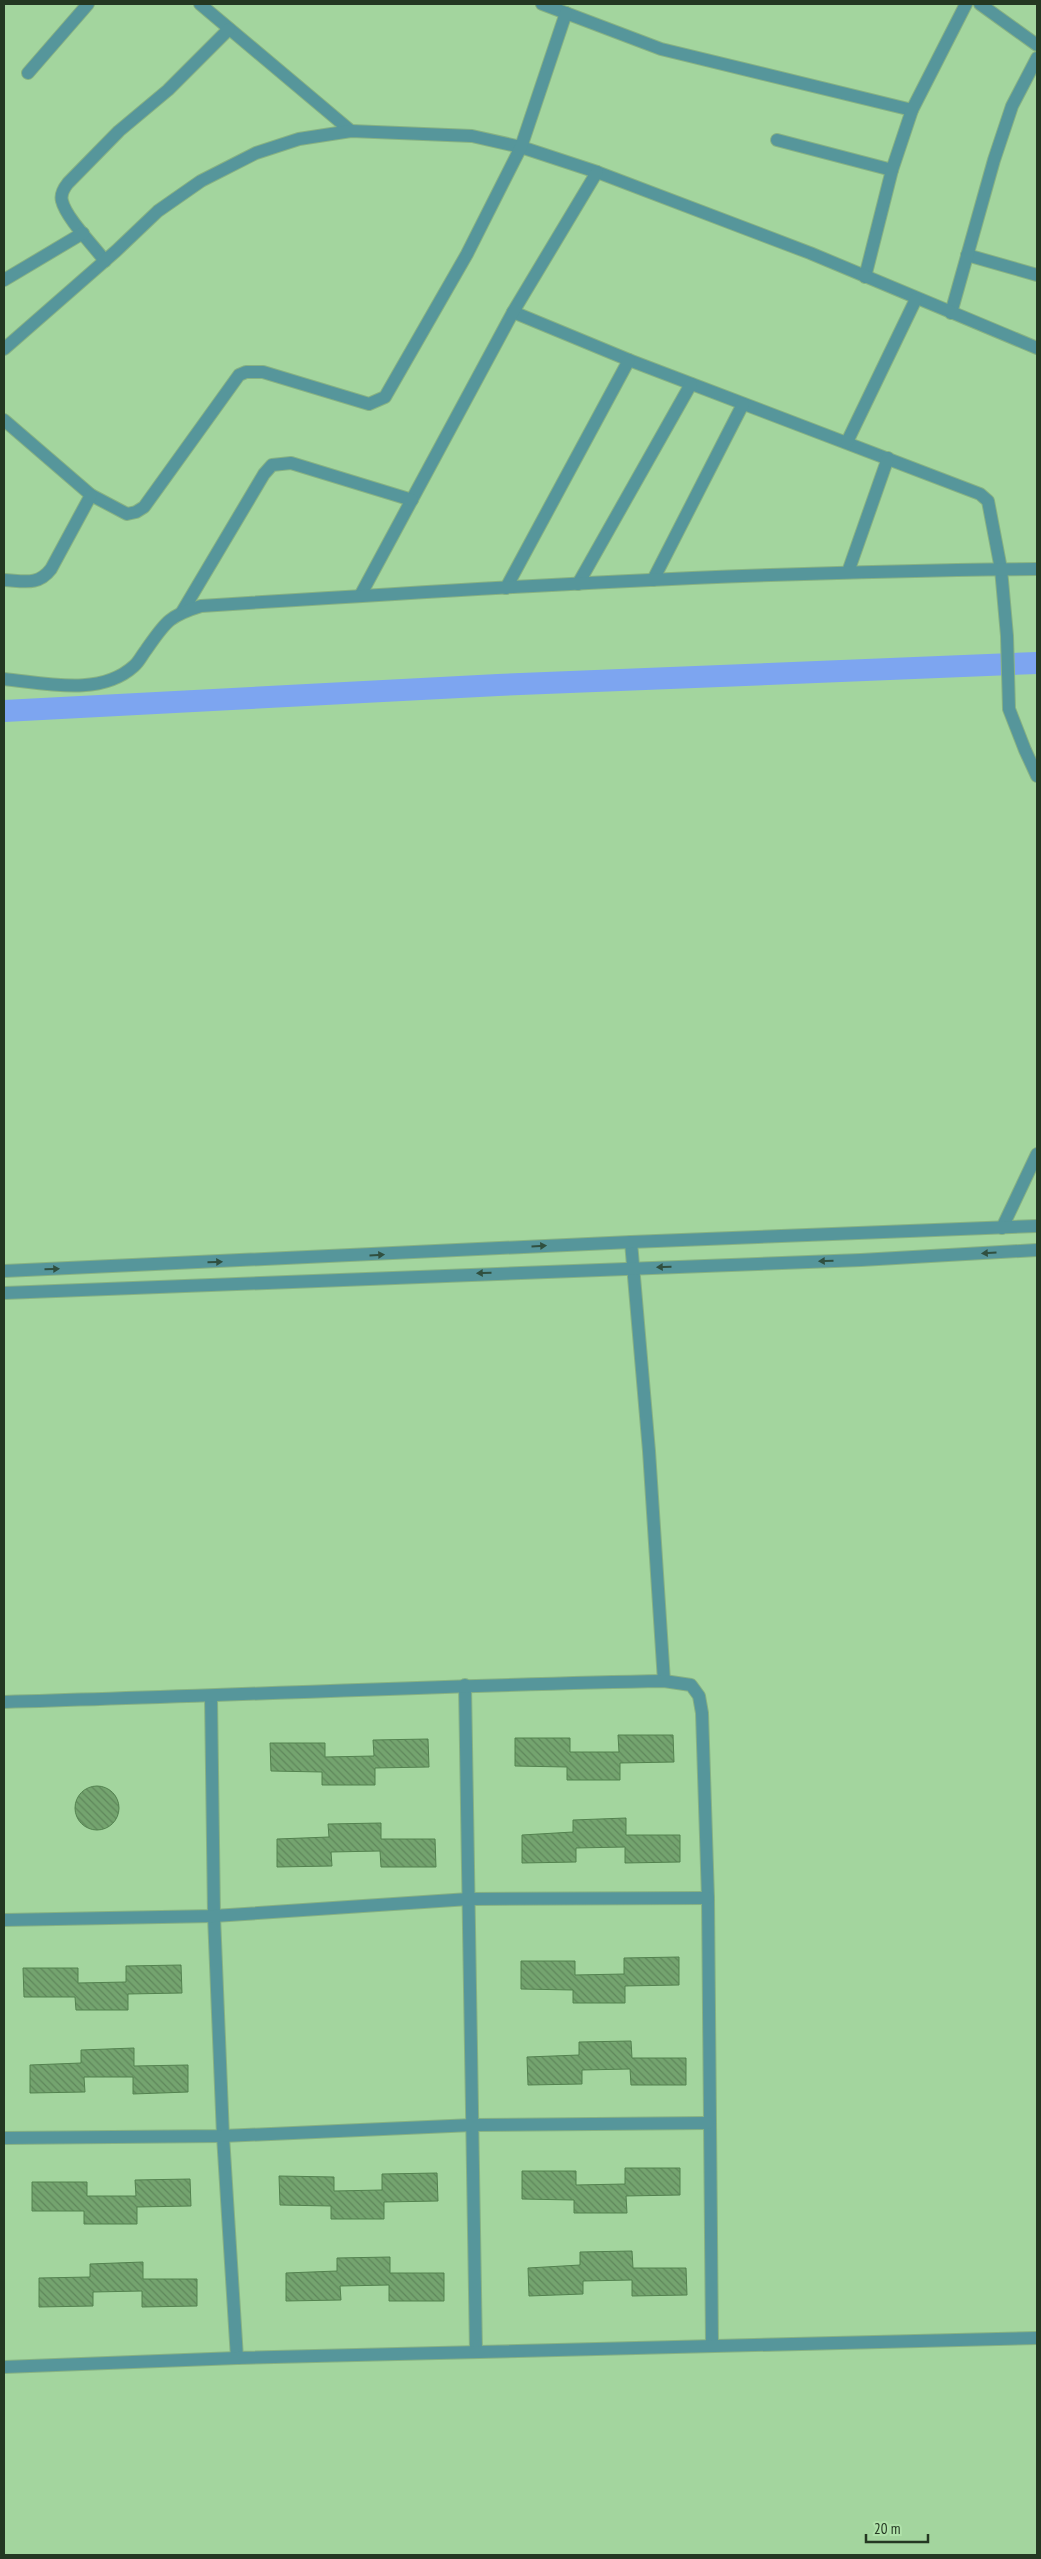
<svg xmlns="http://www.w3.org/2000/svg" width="1041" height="2559" font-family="'PT Sans Narrow',sans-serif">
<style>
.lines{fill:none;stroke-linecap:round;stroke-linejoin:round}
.canal{stroke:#7da5f0;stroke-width:22}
.building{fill:url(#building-back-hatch);stroke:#53824f}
.minor-casing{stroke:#87b283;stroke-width:14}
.minor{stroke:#56969b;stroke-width:12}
.oneway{fill:#305040}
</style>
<defs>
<pattern id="building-back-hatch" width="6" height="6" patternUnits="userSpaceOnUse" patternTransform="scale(1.25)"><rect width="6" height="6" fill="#74a46f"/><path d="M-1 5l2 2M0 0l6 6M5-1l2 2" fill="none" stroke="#5f875b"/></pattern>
</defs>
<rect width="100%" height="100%" fill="#a3d59e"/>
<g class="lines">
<path class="canal" d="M4,711L498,685L1037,663"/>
</g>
<g class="building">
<path d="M618,1735H673L674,1762L620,1763V1780H567V1767L515,1766V1738H570V1752H619Z"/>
<path d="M428,1739L429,1767L375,1768V1785H322V1772L271,1771L270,1743H325V1757L374,1756L373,1740Z"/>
<circle cx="97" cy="1808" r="22"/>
<path d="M626,1818V1835H680V1862L625,1863V1847L576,1848V1862L522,1863V1835L573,1832V1820Z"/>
<path d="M381,1823V1839H435L436,1867H381L380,1851L331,1852L332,1866L277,1867V1839L329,1837L328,1824Z"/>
<path d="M679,1957V1985L625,1986V2003H573V1990L521,1989V1961H575V1975L624,1974V1958Z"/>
<path d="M181,1965L182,1993L128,1994V2010H76L75,1997H24L23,1968H78V1983L126,1982V1966Z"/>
<path d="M631,2041L632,2058H686V2085H631L630,2069L582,2070V2084L528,2085L527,2057L579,2055V2042Z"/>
<path d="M134,2048V2066L188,2065V2092L133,2094V2077H84L85,2092L30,2093V2065L81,2063V2050Z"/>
<path d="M625,2168H680V2195L626,2196L627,2213H574V2200L522,2199V2171H576V2185L625,2184Z"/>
<path d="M437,2173L438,2201L384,2202V2219H331V2206L280,2205L279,2176L334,2177V2191L382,2190V2174Z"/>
<path d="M190,2179L191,2206L137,2207V2224H84V2211H32V2182H87V2196H136L135,2180Z"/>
<path d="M632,2251L633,2268H686L687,2295L632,2296V2280L583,2281V2294L529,2296L528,2268L580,2265V2252Z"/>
<path d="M390,2257V2273H444V2301H389V2285L340,2286L341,2300L286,2301V2273L337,2271V2258Z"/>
<path d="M143,2262V2279H197V2306L142,2307V2291L93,2292V2306L39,2307V2278L90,2277V2264Z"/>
</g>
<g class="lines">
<defs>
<g id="minor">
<path d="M200,4L351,131"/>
<path d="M542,4L661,49L912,110"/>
<path d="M980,4L1037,45"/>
<path d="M28,73L88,4"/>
<path d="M777,140L892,170"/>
<path d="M967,255L1037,275"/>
<path d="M105,261C94,246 66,218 62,201C60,194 64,188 68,183L119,131L168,90L229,29"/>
<path d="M865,277L892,170L912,110L966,4"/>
<path d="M4,280L83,233"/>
<path d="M513,312L629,360L980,494L988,501L1001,569L1007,636L1009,709L1025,750L1037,776"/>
<path d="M951,313L994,160L1012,106L1037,58"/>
<path d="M4,349L116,251L158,211L201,181L256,153L299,139L351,131L472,136L521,147L597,172L810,253L1037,348"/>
<path d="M4,420L91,495L127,514L136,512L144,507L239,375L246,372H263L369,404L385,397L467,254L521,147L566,13"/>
<path d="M847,442L916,299"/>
<path d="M848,572L888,458"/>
<path d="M4,580C24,581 38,586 51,569L91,495"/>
<path d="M653,580L743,404"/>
<path d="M578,584L691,384"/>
<path d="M506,588L629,360"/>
<path d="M360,596L513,312L597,172"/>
<path d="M182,612L264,474L272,465L291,463L412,500"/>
<path d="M4,679C45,683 100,697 134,666C139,662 142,655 146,650C165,623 168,616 201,606C479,588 758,571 1037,569"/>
<path d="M1002,1228L1037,1154"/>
<path d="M631,1242L649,1451L664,1681"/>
<path d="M4,1271L631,1242L1037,1226"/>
<path d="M4,1293L861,1260L1037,1250"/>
<path d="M465,1685L476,2352"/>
<path d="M211,1696L214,1916L223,2136L237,2358"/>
<path d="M4,1702C224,1696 444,1685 664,1681L691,1685L699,1696L702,1713L708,1898L712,2346"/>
<path d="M4,1920L214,1916L469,1899L708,1898"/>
<path d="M4,2138L223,2136L473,2125L708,2123"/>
<path d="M4,2367L237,2358L1037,2338"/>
</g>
</defs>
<use href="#minor" class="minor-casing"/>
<use href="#minor" class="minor"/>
</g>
<defs><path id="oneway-solid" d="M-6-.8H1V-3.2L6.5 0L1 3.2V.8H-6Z" transform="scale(1.25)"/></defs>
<g class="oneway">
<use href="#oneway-solid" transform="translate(539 1246) rotate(-3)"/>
<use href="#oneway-solid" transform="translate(989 1253) rotate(177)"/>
<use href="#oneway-solid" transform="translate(377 1255) rotate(-3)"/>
<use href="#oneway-solid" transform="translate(826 1261) rotate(178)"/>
<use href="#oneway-solid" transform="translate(215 1262) rotate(-2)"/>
<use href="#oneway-solid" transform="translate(664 1267) rotate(178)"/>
<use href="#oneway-solid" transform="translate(52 1269) rotate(-2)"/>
<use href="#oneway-solid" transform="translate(484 1273) rotate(178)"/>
</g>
<rect width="1041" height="2559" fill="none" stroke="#243822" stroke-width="10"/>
<path d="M866 2534v8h62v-8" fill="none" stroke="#243822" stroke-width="2.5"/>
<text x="874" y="2534" font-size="15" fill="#243822" stroke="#b0e2aa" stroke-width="4" paint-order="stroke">20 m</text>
</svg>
